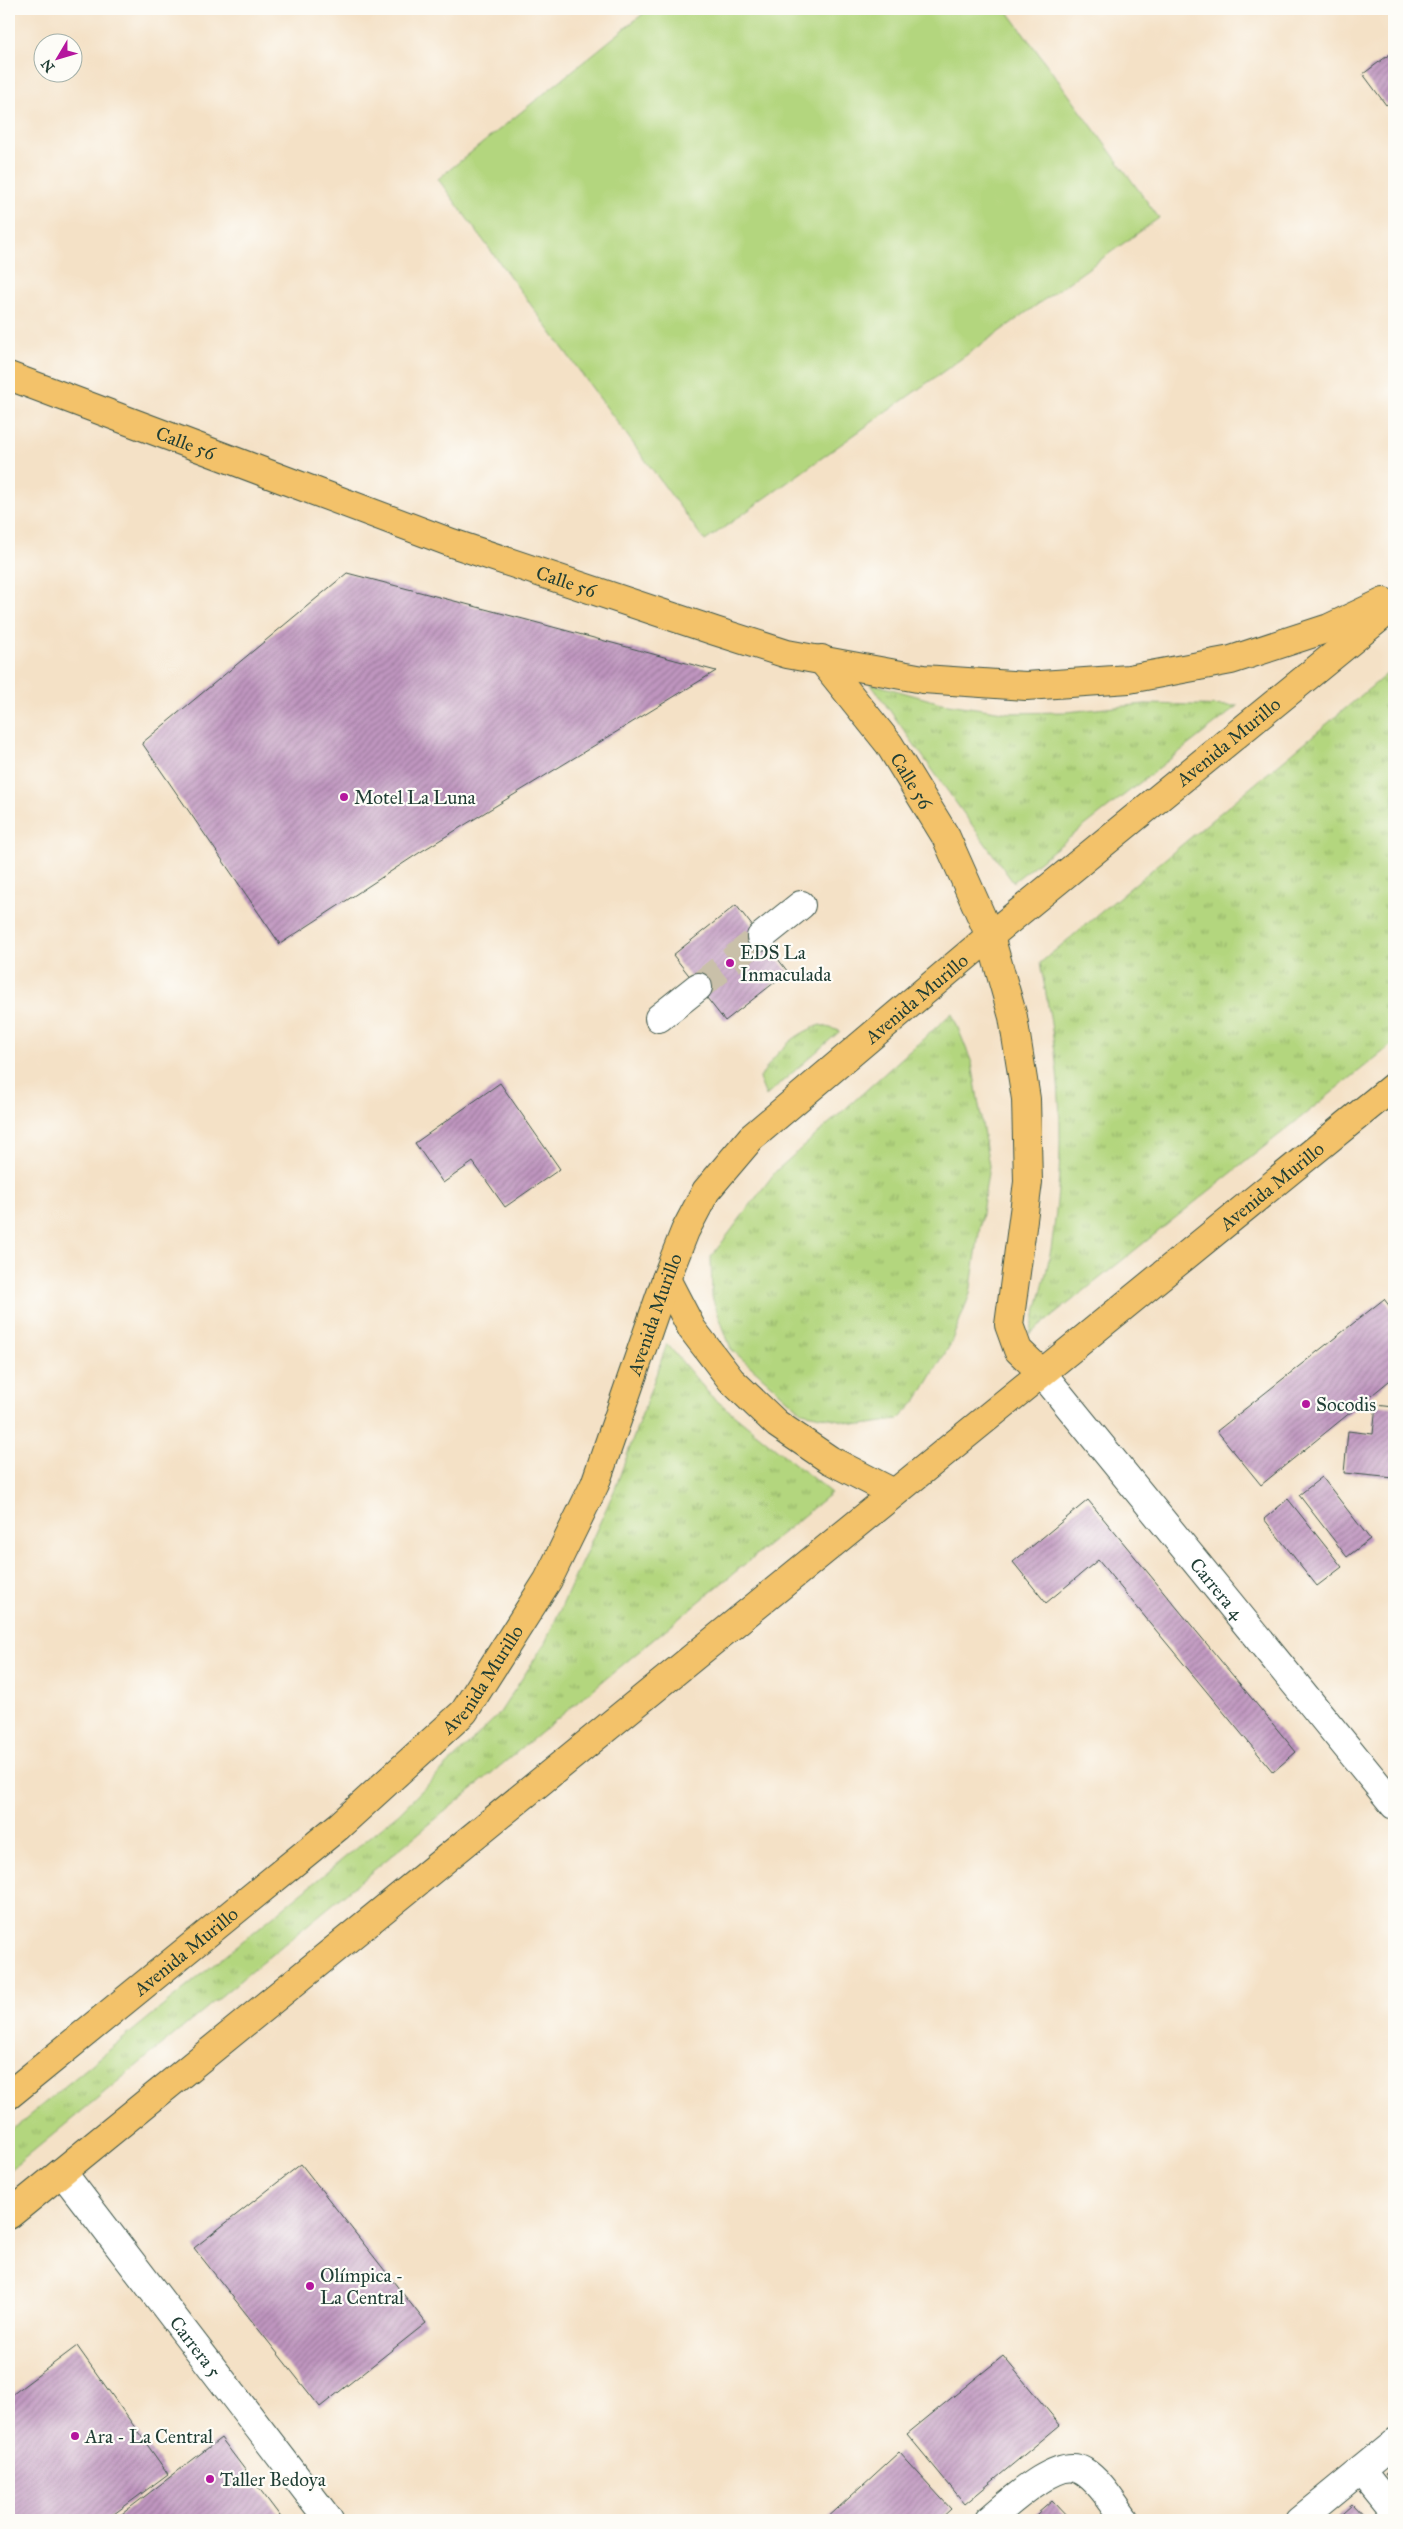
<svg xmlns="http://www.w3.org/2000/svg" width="1403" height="2529" font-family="'IM FELL Great Primer',serif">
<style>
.grass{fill:url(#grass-tufts);stroke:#698a59}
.garden{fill:#b3d67e;stroke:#698a59}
.building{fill:url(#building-hatch)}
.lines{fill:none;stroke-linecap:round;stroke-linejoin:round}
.minor-tunnel{stroke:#c9c0a9;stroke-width:28;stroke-dasharray:28 14;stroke-linecap:butt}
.minor-casing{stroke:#3f564a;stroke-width:30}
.major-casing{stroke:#3f564a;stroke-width:30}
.minor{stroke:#fff;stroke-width:28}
.major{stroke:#f3c26a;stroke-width:28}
.poi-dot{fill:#b5179e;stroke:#fdfcf7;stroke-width:2}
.labels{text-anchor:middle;stroke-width:4.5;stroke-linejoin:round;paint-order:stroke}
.street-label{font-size:19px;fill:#1f3d34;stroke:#fdfcf7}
.poi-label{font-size:19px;fill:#1f3d34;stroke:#fdfcf7;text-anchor:start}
</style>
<defs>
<pattern id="grass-tufts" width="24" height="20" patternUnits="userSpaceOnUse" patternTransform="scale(1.25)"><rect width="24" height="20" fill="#b3d67e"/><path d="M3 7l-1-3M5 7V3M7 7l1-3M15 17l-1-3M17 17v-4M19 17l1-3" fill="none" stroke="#91af68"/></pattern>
<pattern id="building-hatch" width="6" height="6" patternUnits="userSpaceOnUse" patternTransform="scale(1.25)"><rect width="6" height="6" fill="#bf95bf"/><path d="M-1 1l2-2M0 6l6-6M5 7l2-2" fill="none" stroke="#9b7b9c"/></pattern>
</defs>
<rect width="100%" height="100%" fill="#fdfcf7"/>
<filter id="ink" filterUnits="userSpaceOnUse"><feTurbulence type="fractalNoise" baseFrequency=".02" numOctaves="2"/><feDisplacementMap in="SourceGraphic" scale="10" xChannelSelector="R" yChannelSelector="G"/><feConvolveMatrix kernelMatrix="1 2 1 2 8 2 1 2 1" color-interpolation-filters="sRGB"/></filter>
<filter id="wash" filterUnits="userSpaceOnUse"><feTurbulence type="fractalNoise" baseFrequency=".0096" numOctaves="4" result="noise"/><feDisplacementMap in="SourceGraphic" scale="20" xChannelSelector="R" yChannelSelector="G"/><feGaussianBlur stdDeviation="1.12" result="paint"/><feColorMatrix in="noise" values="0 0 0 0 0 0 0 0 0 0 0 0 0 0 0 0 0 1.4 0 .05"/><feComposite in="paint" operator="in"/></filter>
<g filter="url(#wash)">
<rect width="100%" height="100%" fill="#f4e1c6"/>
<g class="grass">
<path d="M1394,668V1043L1030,1334C1037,1306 1046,1278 1051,1249C1067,1145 1061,1065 1040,963Z"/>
<path d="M870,683L941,703L1010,713L1067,712L1145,704L1238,706L1013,882Z"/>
<path d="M952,1013L972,1063L989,1166L970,1294L950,1345L917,1400L898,1420L862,1425L802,1412L731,1349L712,1297L711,1257L776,1171Z"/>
<path d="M820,1025L840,1031L766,1096L759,1079C776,1053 790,1036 820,1025Z"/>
<path d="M667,1344L711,1396L831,1493L9,2171V2132L398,1814L499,1714L545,1643L615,1489Z"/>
</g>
<path class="garden" d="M649,9H1006L1159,218L705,541L438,179Z"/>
<g id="blocks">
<g class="building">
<path d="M1394,51V99L1386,105L1363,74Z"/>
<path d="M347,573L527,620L716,671L422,851L280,944L142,743Z"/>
<path d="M736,905L788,972L725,1021L673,955Z"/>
<path d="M500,1083L560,1169L505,1207L473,1162L443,1183L415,1143Z"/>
<path d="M1384,1299L1394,1312V1377L1261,1485L1217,1431Z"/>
<path d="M1376,1405L1394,1407V1478L1344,1473L1348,1431L1373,1434Z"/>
<path d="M1322,1477L1370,1539L1347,1557L1299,1495Z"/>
<path d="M1288,1499L1342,1567L1317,1586L1264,1519Z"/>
<path d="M1088,1500L1296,1752L1273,1772L1098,1560L1046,1603L1013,1562Z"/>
<path d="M301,2164L426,2323L320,2407L194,2248Z"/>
<path d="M77,2346L168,2474L106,2520H9V2397Z"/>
<path d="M1003,2356L1060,2425L965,2504L907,2434Z"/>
<path d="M221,2438L283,2520H114Z"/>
<path d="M899,2452L951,2509L939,2520H825Z"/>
<path d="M1394,2466V2485L1385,2474Z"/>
<path d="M1052,2501L1070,2520H1030Z"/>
<path d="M1352,2504L1367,2520H1334Z"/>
</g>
</g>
</g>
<g filter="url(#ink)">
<use href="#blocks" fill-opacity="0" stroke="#3f564a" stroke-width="1"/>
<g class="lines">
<path class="minor-tunnel" d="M698,987L761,937"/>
<defs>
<g id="minor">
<path d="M761,937L801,905"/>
<path d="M659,1018L698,987"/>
<path id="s1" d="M1041,1372L1394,1805"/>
<path id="s2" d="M62,2172L329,2520"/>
<path d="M1361,2471L1394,2512"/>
<path d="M989,2520C1007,2505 1059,2455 1083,2471C1100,2481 1113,2504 1125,2520"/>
<path d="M1300,2520L1394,2443"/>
</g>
<g id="major">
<path id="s3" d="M9,376L452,543L715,631L787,654L923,679L1026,686L1129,679L1231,660L1329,628L1384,602"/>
<path id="s4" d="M821,659L889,744L946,837L990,936L1013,1017L1026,1099L1028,1182L1009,1325L1018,1350L1041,1372"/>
<path d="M666,1279L692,1329L731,1380L777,1424L830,1460L894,1493"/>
<path id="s5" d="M9,2095L339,1826L464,1712L548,1580L595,1484L666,1279L685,1231L706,1191L751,1138L990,936L1394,606"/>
<path id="s6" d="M9,2215L1394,1086"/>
</g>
</defs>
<use href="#minor" class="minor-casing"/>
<use href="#major" class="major-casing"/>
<use href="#minor" class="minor"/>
<use href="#major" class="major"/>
</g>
</g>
<g class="poi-dot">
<circle cx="344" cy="797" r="5"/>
<circle cx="730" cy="963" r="5"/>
<circle cx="1306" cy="1404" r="5"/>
<circle cx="310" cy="2286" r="5"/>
<circle cx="75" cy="2436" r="5"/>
<circle cx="210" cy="2479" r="5"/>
</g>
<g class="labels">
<g class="street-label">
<text dy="7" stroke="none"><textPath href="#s3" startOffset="189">Calle 56</textPath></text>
<text dy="7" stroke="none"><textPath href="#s3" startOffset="594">Calle 56</textPath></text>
<text dy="7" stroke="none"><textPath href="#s5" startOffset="1862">Avenida Murillo</textPath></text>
<text dy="7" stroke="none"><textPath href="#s4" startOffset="152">Calle 56</textPath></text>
<text dy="7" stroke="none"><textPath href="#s5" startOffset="1458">Avenida Murillo</textPath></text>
<text dy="7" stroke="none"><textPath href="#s6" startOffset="1629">Avenida Murillo</textPath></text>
<text dy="7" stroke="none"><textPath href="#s5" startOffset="1038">Avenida Murillo</textPath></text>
<text dy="7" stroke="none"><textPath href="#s1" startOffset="279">Carrera 4</textPath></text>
<text dy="7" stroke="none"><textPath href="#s5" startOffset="632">Avenida Murillo</textPath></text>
<text dy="7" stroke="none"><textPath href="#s5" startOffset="228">Avenida Murillo</textPath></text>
<text dy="7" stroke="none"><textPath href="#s2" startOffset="220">Carrera 5</textPath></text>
</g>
<g class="poi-label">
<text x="354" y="804">Motel La Luna</text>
<text x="740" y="959">EDS La<tspan x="740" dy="22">Inmaculada</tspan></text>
<text x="1316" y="1411">Socodis</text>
<text x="320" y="2282">Olímpica -<tspan x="320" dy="22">La Central</tspan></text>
<text x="85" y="2443">Ara - La Central</text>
<text x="220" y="2486">Taller Bedoya</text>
</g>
</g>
<rect width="1403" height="2529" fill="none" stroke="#fdfcf7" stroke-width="30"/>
<g transform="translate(58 58) rotate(232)"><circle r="24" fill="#fdfcf7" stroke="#a4b0a9"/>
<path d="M0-4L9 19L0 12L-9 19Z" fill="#b5179e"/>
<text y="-8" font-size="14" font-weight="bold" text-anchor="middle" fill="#1f3d34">N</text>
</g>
</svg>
